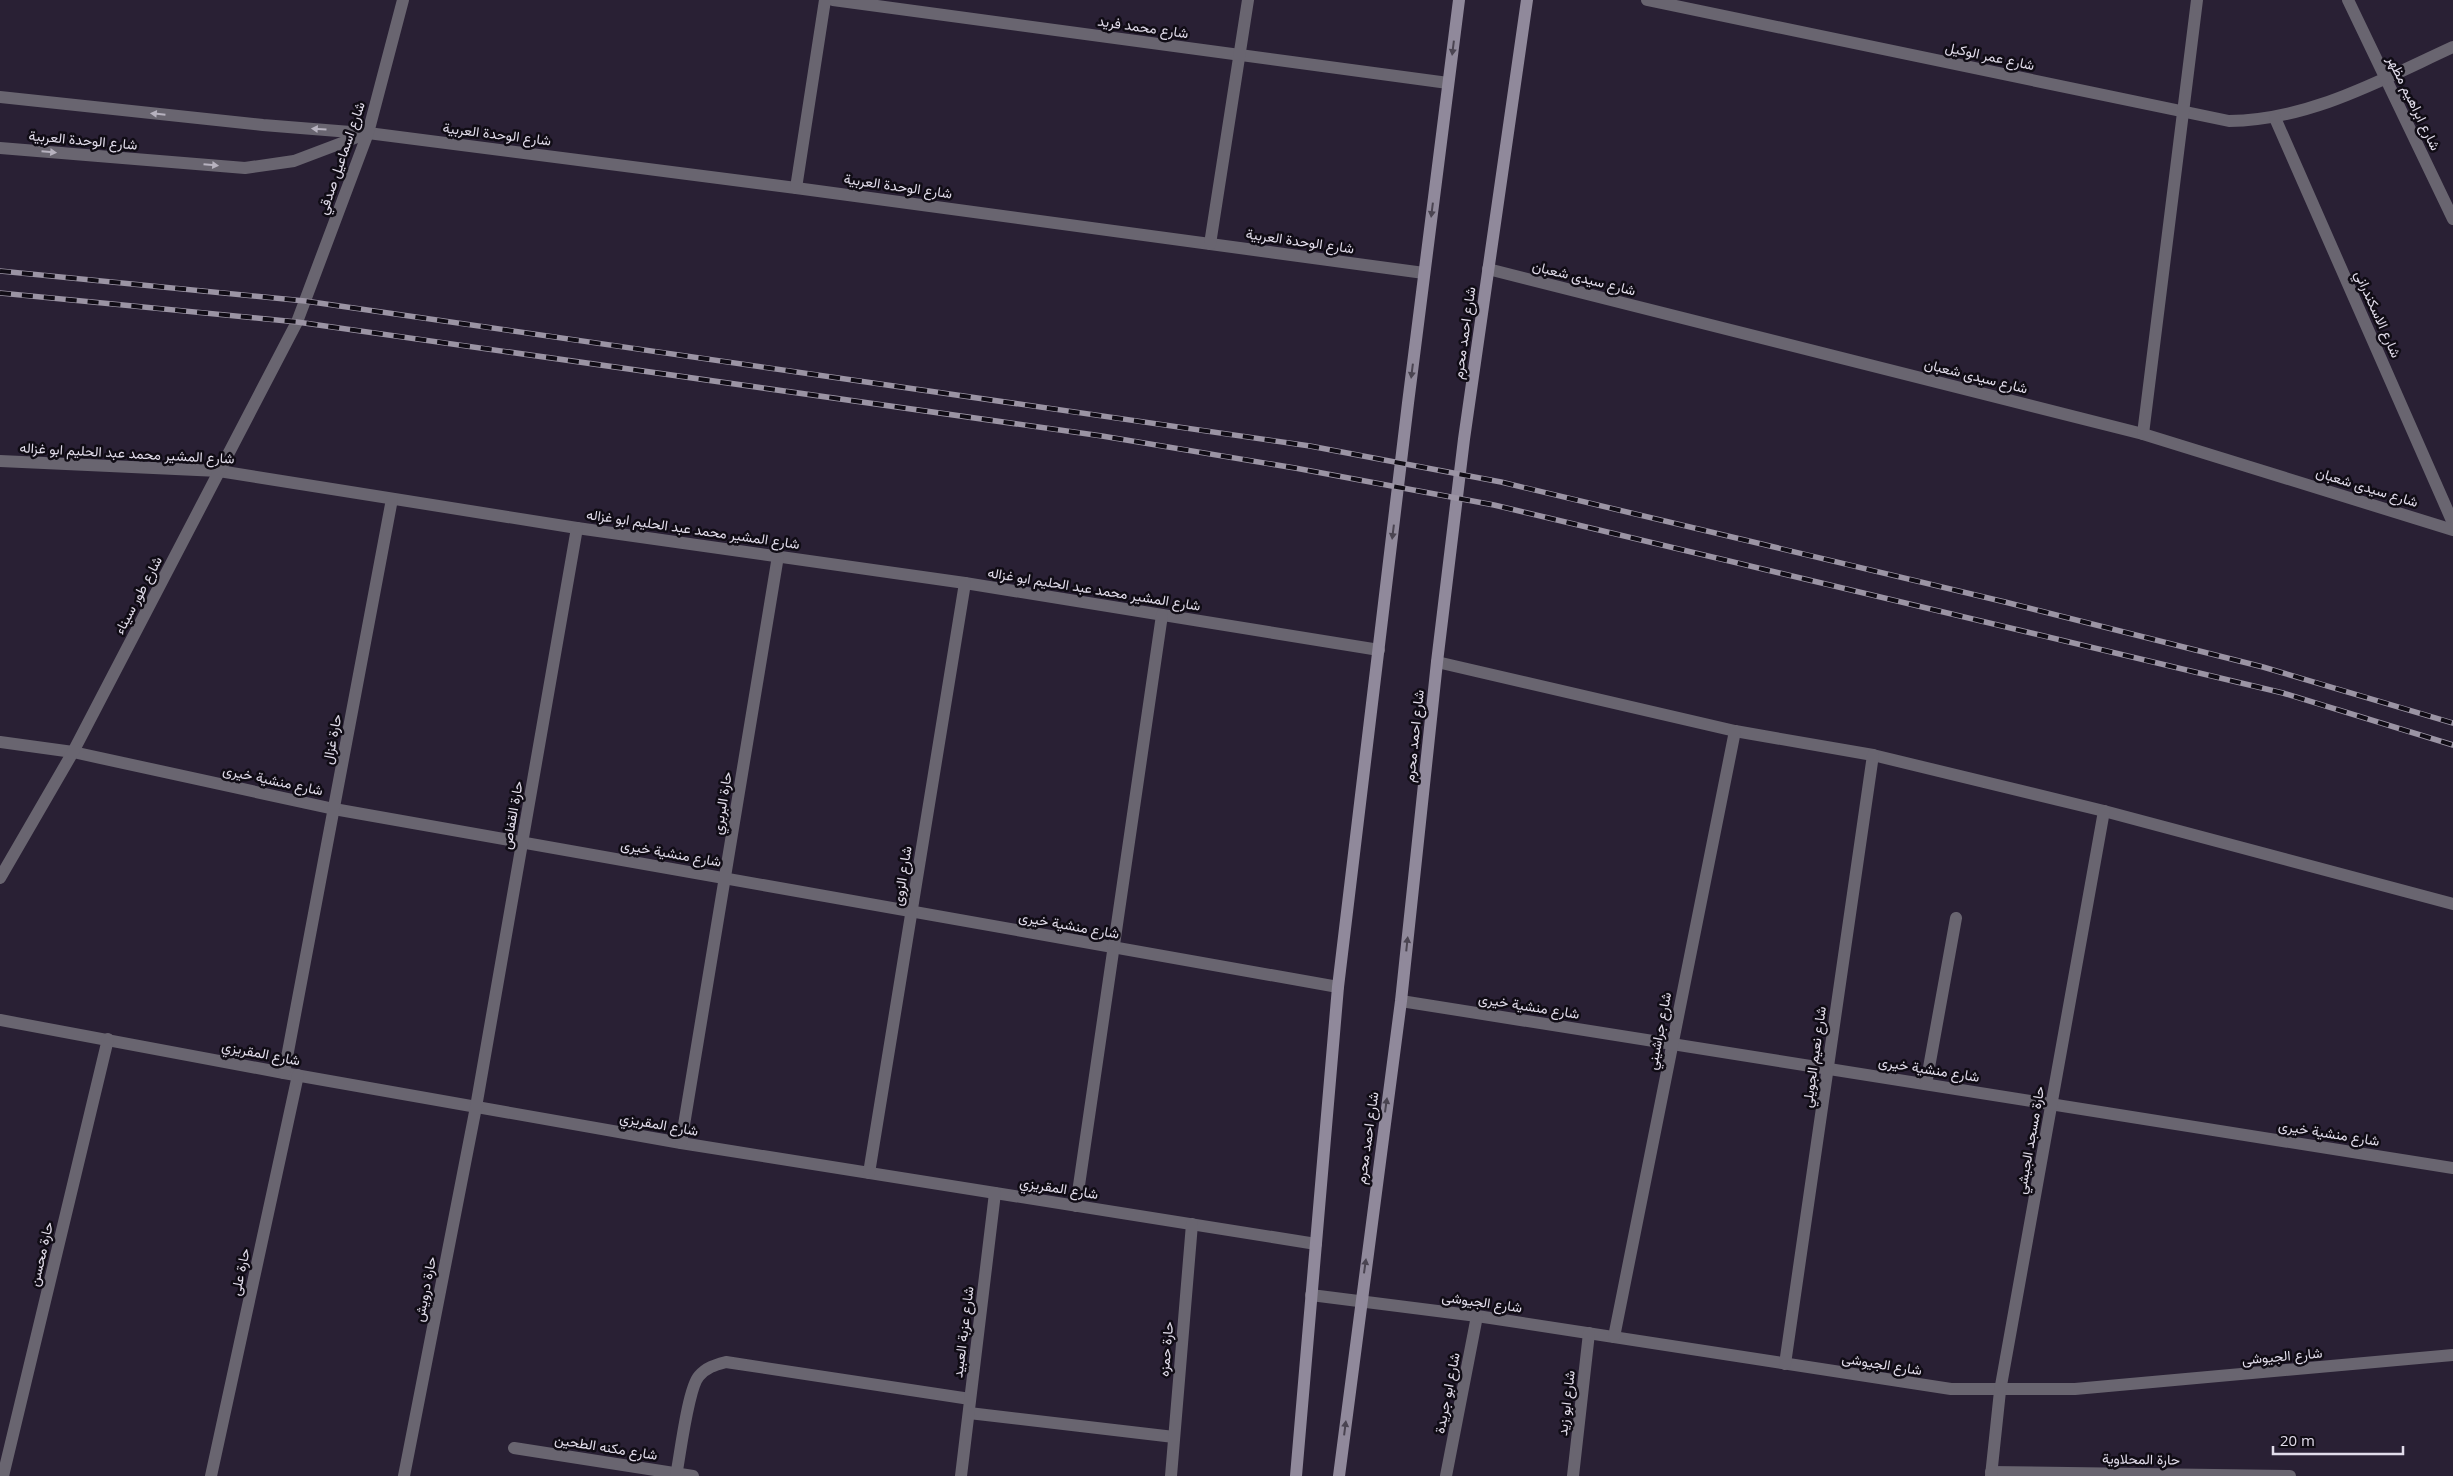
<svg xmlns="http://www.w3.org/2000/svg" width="2453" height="1476" font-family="'Open Sans',Vazirmatn,sans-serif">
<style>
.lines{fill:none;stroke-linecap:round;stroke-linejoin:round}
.minor{stroke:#696570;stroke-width:12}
.tertiary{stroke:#696570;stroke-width:12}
.secondary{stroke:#90899b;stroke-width:12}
.rail-casing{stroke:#9b94a4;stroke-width:5.5}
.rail{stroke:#100c15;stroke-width:4;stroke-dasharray:11;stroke-linecap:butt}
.oneway{fill:#4a4451}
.oneway2{fill:#b7b2bf}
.labels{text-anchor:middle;stroke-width:5;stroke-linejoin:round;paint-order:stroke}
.street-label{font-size:14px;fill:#e1dcea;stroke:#100c15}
</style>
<rect width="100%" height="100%" fill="#292034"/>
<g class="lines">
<g class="minor">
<path d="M833,0L1448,83"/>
<path d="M1647,0L2229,121C2310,120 2381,80 2453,47"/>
<path d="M2348,0L2453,219"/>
<path d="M2275,118L2453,523"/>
<path d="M368,133L796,188L1424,273"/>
<path d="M796,188L825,0"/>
<path d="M1210,244L1248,0"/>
<path d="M1488,269L2143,434L2453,530"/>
<path d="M2143,434L2197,0"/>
<path d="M0,461L219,471L577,528L965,583L1379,650"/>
<path d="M1437,662L1735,731L1873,755L2104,811L2453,904"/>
<path d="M0,742L73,752L334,809L1338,987"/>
<path d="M1401,1001L2453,1168"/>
<path d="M0,1020L284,1073L681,1143L1316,1244"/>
<path d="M284,1073L392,499"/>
<path d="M1926,1084L1956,918"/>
<path d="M681,1143L778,556"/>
<path d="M869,1173L965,583"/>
<path d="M1076,1206L1162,615"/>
<path d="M1311,1295L1477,1316L1951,1389H2075L2453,1355"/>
<path d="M1614,1337L1735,731"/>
<path d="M1785,1364L1873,755"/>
<path d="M969,1413L1174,1437"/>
<path d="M514,1448L693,1476"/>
<path d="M1991,1472L2290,1476"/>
<path d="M3,1476L108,1039"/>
<path d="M211,1476L298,1075"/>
<path d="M404,1476L476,1107L577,528"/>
<path d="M676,1476C680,1456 688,1388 699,1376C707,1367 715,1365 726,1362L970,1399"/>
<path d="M961,1476L995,1193"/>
<path d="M1171,1476L1192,1224"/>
<path d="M1446,1476L1477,1316"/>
<path d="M1573,1476L1589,1333"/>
<path d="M1991,1476L2000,1391L2104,811"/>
</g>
<g class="tertiary">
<path d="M0,97L263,125L363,133"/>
<path d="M0,148L245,168L294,161L368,133"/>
<path d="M0,878L73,752L297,322L368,133L403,0"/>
</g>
<g class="secondary">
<path d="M1296,1476L1338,987L1408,403L1459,0"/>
<path d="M1339,1476L1401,1001L1437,662L1464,439L1527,0"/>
</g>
<defs>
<g id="rail">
<path d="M0,271L305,301L1310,446L1501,482L2005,602L2263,667L2453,723"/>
<path d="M0,293L297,322L1102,436L1295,468L1494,505L2283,693L2453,745"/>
</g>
</defs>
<use href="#rail" class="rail-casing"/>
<use href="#rail" class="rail"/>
</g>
<defs><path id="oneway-solid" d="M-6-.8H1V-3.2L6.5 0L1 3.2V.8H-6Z" transform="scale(1.25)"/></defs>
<g class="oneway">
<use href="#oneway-solid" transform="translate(1453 48) rotate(97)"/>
<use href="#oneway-solid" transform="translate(1432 210) rotate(97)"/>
<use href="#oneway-solid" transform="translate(1412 371) rotate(97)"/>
<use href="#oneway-solid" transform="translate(1393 532) rotate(97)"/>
<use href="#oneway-solid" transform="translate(1407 944) rotate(-84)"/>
<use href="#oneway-solid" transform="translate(1386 1105) rotate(-82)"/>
<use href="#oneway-solid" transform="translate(1365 1266) rotate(-82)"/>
<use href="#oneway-solid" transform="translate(1345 1428) rotate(-83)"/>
</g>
<g class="oneway2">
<use href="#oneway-solid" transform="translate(158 114) rotate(-174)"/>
<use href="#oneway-solid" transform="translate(319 129) rotate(-176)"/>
<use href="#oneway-solid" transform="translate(49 152) rotate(5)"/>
<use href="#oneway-solid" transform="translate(211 165) rotate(5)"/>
</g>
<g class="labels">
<g class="street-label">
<text transform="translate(1143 27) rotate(8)" y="5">شارع محمد فريد</text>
<text transform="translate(1990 56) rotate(12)" y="5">شارع عمر الوكيل</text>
<text transform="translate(2414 103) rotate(64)" y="5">شارع ابراهيم مظهر</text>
<text transform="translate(497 134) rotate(7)" y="5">شارع الوحدة العربية</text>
<text transform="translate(83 140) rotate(5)" y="5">شارع الوحدة العربية</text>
<text transform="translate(341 158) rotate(-71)" y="5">شارع اسماعيل صدقي</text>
<text transform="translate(898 186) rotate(8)" y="5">شارع الوحدة العربية</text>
<text transform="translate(1300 241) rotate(8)" y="5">شارع الوحدة العربية</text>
<text transform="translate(1584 278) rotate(14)" y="5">شارع سيدى شعبان</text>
<text transform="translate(2378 314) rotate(66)" y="5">شارع الاسكندراني</text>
<text transform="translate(1464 333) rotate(-82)" y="5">شارع احمد محرم</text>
<text transform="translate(1976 376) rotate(14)" y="5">شارع سيدى شعبان</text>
<text transform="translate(127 453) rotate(3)" y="5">شارع المشير محمد عبد الحليم ابو غزاله</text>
<text transform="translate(2367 487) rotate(17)" y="5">شارع سيدى شعبان</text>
<text transform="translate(693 529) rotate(8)" y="5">شارع المشير محمد عبد الحليم ابو غزاله</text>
<text transform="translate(1094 589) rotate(9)" y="5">شارع المشير محمد عبد الحليم ابو غزاله</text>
<text transform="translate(138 595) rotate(-62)" y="5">شارع طور سيناء</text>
<text transform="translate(1414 736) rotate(-84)" y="5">شارع احمد محرم</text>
<text transform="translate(332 739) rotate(-79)" y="5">حارة غزال</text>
<text transform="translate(273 780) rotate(12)" y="5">شارع منشية خيرى</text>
<text transform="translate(722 803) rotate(-81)" y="5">حارة البربري</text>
<text transform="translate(512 815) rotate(-80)" y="5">حارة القفاص</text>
<text transform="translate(671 853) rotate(10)" y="5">شارع منشية خيرى</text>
<text transform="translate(902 876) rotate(-81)" y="5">شارع الزوى</text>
<text transform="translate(1069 925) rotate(10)" y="5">شارع منشية خيرى</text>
<text transform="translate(1529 1006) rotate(9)" y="5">شارع منشية خيرى</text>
<text transform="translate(1659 1031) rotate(-79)" y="5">شارع جراشيني</text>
<text transform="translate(261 1053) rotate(11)" y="5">شارع المقريزي</text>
<text transform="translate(1814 1057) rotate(-82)" y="5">شارع نعيم الجويلي</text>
<text transform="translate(1929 1069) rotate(9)" y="5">شارع منشية خيرى</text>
<text transform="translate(659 1124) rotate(10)" y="5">شارع المقريزي</text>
<text transform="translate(2329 1133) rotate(9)" y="5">شارع منشية خيرى</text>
<text transform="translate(1367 1138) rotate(-82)" y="5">شارع احمد محرم</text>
<text transform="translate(2030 1140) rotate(-80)" y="5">حارة مسجد الجيشي</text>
<text transform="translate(1059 1188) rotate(9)" y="5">شارع المقريزي</text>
<text transform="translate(41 1254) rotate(-77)" y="5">حارة محسن</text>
<text transform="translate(240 1272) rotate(-78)" y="5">حارة على</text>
<text transform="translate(425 1289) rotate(-79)" y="5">حارة درويش</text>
<text transform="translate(1482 1302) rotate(8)" y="5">شارع الجيوشى</text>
<text transform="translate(963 1332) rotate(-83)" y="5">شارع عزبة العبيد</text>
<text transform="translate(1166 1349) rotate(-85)" y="5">حارة حمزه</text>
<text transform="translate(2282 1356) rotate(-5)" y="5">شارع الجيوشى</text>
<text transform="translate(1882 1364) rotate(9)" y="5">شارع الجيوشى</text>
<text transform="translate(1447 1393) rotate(-79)" y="5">شارع ابو جريدة</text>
<text transform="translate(1566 1403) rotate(-83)" y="5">شارع ابو زيد</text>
<text transform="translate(606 1447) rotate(9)" y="5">شارع مكنه الطحين</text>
<text transform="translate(2141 1459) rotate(1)" y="5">حارة المحلاوية</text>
</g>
</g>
<path d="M2273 1446v8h130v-8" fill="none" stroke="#e1dcea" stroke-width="2.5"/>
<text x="2280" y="1446" font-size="15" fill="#e1dcea" stroke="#100c15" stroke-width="4" paint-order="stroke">20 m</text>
</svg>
